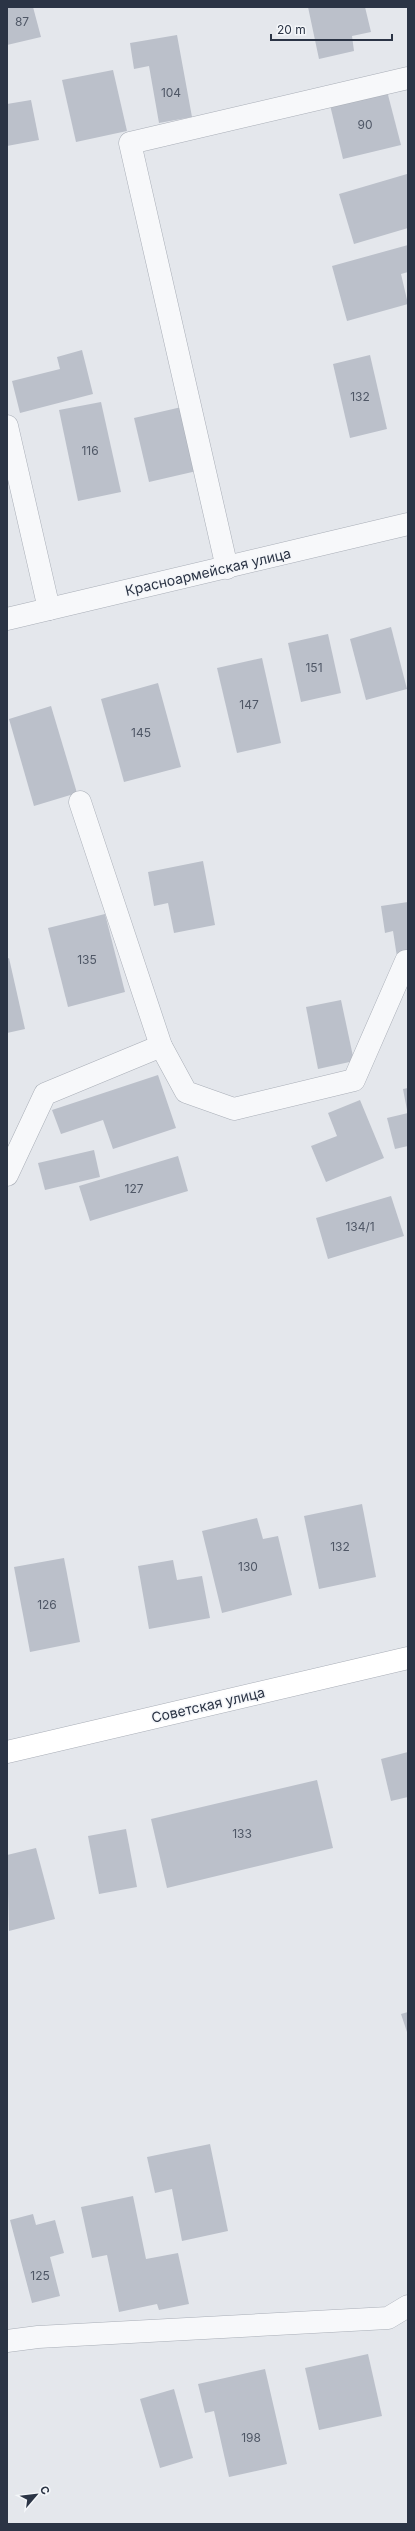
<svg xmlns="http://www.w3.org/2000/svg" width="415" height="2531" font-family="Inter,sans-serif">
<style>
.building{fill:#bbc0ca}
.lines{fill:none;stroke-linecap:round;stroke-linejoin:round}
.service-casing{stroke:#a9aeb7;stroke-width:23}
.tertiary-casing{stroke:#a9aeb7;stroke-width:23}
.secondary-casing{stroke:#a9aeb7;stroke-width:23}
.service{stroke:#f7f8fa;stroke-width:22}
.tertiary{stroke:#f7f8fa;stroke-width:22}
.secondary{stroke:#fff;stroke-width:22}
.labels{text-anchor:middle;stroke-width:3;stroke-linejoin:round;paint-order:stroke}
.number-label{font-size:12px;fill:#4f5766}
.street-label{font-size:14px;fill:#2b3445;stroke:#f4f6f9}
</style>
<rect width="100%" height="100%" fill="#e4e7ec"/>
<g class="building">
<path d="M7,7H33L41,37L7,45Z"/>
<path d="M308,7H365L371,32L352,36L354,51L319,59Z"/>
<path d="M177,35L192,117L159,123L149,66L134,69L130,43Z"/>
<path d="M113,70L127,131L76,142L62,80Z"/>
<path d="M387,91L401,145L343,159L330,105Z"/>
<path d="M31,100L39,140L7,146V104Z"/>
<path d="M407,174L408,228L354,244L339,194Z"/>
<path d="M408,245V272L401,274L408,304L347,321L332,266Z"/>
<path d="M82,350L93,394L20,413L12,381L60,369L57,357Z"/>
<path d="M370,355L387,429L350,438L333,364Z"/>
<path d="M101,402L121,492L78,501L59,410Z"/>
<path d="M186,406L201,470L149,482L134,418Z"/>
<path d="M391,627L407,689L366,700L350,639Z"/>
<path d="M328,634L341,693L301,702L288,643Z"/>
<path d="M262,658L281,743L237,753L217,668Z"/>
<path d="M158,683L181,767L124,782L101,699Z"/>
<path d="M51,706L77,793L34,806L9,719Z"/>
<path d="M203,861L215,925L174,933L168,903L154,906L148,872Z"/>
<path d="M408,902V955L397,957L393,931L385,933L381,906Z"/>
<path d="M105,914L125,992L68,1007L48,928Z"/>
<path d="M9,958L25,1029L7,1033V959Z"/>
<path d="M341,1000L354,1061L318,1069L306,1007Z"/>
<path d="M158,1075L176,1128L113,1149L103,1120L61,1134L52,1110Z"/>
<path d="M408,1088V1110H407L403,1089Z"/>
<path d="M360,1100L384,1158L326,1182L311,1146L337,1136L328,1113Z"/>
<path d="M408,1113V1146L395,1149L387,1118Z"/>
<path d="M94,1150L100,1177L45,1190L38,1163Z"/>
<path d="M178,1156L188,1191L90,1221L79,1186Z"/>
<path d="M391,1196L404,1236L328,1259L316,1218Z"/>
<path d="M362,1504L376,1577L319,1589L304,1516Z"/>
<path d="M257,1518L263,1539L278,1536L292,1595L222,1613L202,1531Z"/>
<path d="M64,1558L80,1642L30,1652L14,1567Z"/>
<path d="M173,1560L177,1580L202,1576L210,1618L149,1629L138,1566Z"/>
<path d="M408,1752V1797L391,1801L381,1759Z"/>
<path d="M317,1780L333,1848L167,1888L151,1819Z"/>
<path d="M126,1829L137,1887L99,1894L88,1836Z"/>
<path d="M36,1848L55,1919L9,1931L7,1855Z"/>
<path d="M408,2012V2035L401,2014Z"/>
<path d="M210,2144L228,2231L182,2241L172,2189L155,2193L147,2157Z"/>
<path d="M133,2196L146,2259L178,2253L189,2304L159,2310L157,2304L119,2312L107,2255L92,2258L81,2207Z"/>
<path d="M33,2214L36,2225L55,2220L64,2253L50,2257L60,2296L32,2303L10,2220Z"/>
<path d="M368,2354L382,2416L319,2430L305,2368Z"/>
<path d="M265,2369L287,2464L229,2477L214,2411L205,2413L198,2384Z"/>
<path d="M174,2389L193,2458L160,2468L140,2399Z"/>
</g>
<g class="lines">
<defs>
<g id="service">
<path d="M7,426L49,609"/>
<path d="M227,568L130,143L408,78"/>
<path d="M80,802L161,1046L186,1092L234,1109L354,1080L406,961H408"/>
<path d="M7,1175L45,1094L161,1046"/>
<path d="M7,2341L38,2337L388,2318L408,2306"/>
</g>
<path id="tertiary" d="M7,619L408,524"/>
<path id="secondary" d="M7,1752L408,1658"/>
</defs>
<use href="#service" class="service-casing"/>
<use href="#tertiary" class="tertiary-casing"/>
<use href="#secondary" class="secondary-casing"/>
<use href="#service" class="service"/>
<use href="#tertiary" class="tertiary"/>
<use href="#secondary" class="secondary"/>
</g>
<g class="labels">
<g class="number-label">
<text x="22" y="26">87</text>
<text x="171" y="97">104</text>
<text x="365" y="129">90</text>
<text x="360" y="401">132</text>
<text x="90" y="455">116</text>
<text x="314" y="672">151</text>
<text x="249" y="709">147</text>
<text x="141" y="737">145</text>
<text x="87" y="964">135</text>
<text x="134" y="1193">127</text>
<text x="360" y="1231">134/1</text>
<text x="340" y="1551">132</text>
<text x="248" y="1571">130</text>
<text x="47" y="1609">126</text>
<text x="242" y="1838">133</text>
<text x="40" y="2280">125</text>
<text x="251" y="2442">198</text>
</g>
<g class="street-label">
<text transform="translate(208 572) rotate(-13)" y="5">Красноармейская улица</text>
<text transform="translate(208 1705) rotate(-13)" y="5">Советская улица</text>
</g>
</g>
<rect width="415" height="2531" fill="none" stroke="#2b3445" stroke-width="16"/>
<g transform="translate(36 2495) rotate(62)" stroke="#f4f6f9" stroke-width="3" paint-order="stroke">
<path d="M0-3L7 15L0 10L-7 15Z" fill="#2b3445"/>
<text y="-6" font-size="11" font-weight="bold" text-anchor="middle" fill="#2b3445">С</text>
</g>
<path d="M271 34v6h121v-6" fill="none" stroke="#2b3445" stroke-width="2"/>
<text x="277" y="34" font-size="12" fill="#2b3445" stroke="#f4f6f9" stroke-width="3" paint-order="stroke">20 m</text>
</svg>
